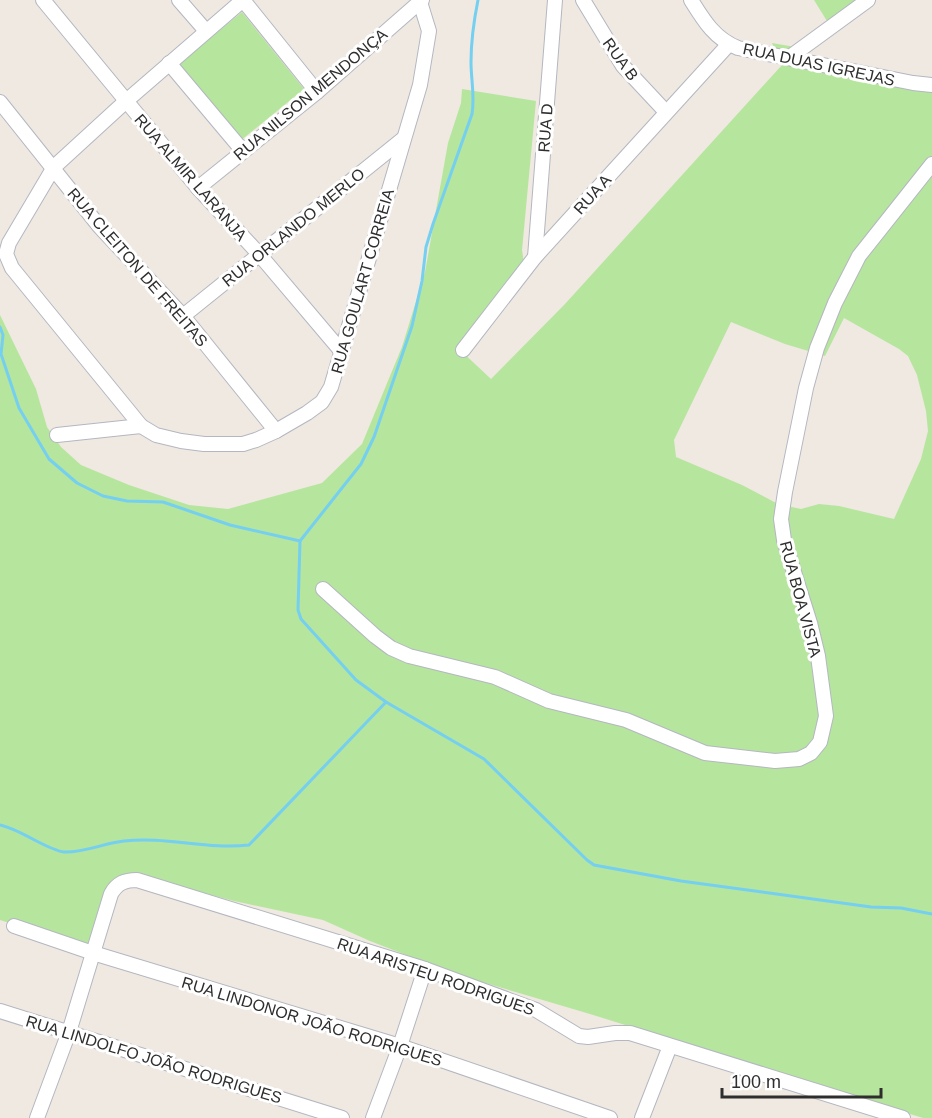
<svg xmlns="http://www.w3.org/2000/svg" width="932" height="1118" font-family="Arial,sans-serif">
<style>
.green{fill:#b6e59e;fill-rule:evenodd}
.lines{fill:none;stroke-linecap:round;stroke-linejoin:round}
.stream{stroke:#75cff0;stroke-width:3}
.minor-casing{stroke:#b4b7c1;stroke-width:16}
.minor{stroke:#fff;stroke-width:14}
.labels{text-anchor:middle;stroke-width:6;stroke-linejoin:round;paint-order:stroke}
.street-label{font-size:16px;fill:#2e2e2e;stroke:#fff}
</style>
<rect width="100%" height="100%" fill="#efe9e1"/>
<g class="green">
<path d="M814,0H857L827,21Z"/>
<path d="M242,12L304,89L240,141L177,65Z"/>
<path d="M772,43L795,47L829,68L932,88V1118H923L590,1014L455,974L370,941L323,920L234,901L132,874L118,881L96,938L86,947L0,920V315L36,389L47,427L61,447L81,465L129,485L189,505L228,509L322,483L362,444L402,347L425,272L448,143L461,103L462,89L536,101L522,250L524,263L458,348L491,379L565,304L782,65ZM844,318L899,349L908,356L917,375L926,411L928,431L921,459L894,519L839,506L819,504L801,509L778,504L742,485L676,457L674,440L731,322L785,344L825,356Z"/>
</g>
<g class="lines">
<g class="stream">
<path d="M478,0C474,20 471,41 471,62C471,80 475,96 472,114L433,224L426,247L422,281L412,326L374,437L361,464L300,541L298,610L301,619L356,680L386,702L484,759L587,860L594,865L681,881L871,907L901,908L932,914"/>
<path d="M0,327L3,335L1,354L19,408L49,459L77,483L103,496L127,501L163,502L230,525L300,541"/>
<path d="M0,825C20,829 47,850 64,852C84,853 104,843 124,841C166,836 207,850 249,845L386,702"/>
</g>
<defs>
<g id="minor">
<path d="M43,0L198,188L259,254L342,352"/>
<path d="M179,0L206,31"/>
<path d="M243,0L125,102L54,167L9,243L6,254L12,268L141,426L156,435L181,441L204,444H243L256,440L276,431L307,413L322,402L331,387L420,85L429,31L420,2"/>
<path d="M243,0L317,92"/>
<path d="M583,0L623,66L666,112"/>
<path d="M691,0C704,21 715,39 738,48L913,83L932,85"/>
<path d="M790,57L868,0"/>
<path d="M169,63L243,151"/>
<path d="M0,102L99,226L183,316L276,431"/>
<path d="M198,188L317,92L422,0"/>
<path d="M535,257L555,0"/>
<path d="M183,316L403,139"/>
<path d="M463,350L535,257L729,44"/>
<path d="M57,435L141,426"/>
<path d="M323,589L375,636L391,648L409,656L495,677L549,701L626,720L705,753L775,761L799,759L811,753L820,742L826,716L818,656L810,623L784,540L781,519L785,492L806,388L817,348L835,303L859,256L932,164"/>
<path d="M14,926L93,953L400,1046L610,1118"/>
<path d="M0,1011L342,1118"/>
<path d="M37,1118L69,1032L111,894C117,883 125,880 137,880L425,969L536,1010L579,1036L588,1037L615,1033H630L903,1118"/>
<path d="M373,1118L400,1046L425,969"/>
<path d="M642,1118L670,1046"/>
</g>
</defs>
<use href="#minor" class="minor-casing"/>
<use href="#minor" class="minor"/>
</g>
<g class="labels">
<g class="street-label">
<text transform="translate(621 59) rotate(54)" y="6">RUA B</text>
<text transform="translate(819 64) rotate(12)" y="6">RUA DUAS IGREJAS</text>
<text transform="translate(310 94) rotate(-40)" y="6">RUA NILSON MENDONÇA</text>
<text transform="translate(545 128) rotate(-86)" y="6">RUA D</text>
<text transform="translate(191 177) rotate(49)" y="6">RUA ALMIR LARANJA</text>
<text transform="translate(592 194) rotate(-48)" y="6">RUA A</text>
<text transform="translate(293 227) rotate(-39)" y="6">RUA ORLANDO MERLO</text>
<text transform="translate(138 267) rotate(49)" y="6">RUA CLEITON DE FREITAS</text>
<text transform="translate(362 281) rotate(-74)" y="6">RUA GOULART CORREIA</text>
<text transform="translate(801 599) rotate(75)" y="6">RUA BOA VISTA</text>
<text transform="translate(436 976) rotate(19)" y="6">RUA ARISTEU RODRIGUES</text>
<text transform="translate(312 1021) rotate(17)" y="6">RUA LINDONOR JOÃO RODRIGUES</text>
<text transform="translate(154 1059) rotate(17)" y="6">RUA LINDOLFO JOÃO RODRIGUES</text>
</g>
</g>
<path d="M722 1088v9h159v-9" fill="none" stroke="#2e2e2e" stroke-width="3"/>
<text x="731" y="1088" font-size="18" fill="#2e2e2e" stroke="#ffffff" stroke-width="4.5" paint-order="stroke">100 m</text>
</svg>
